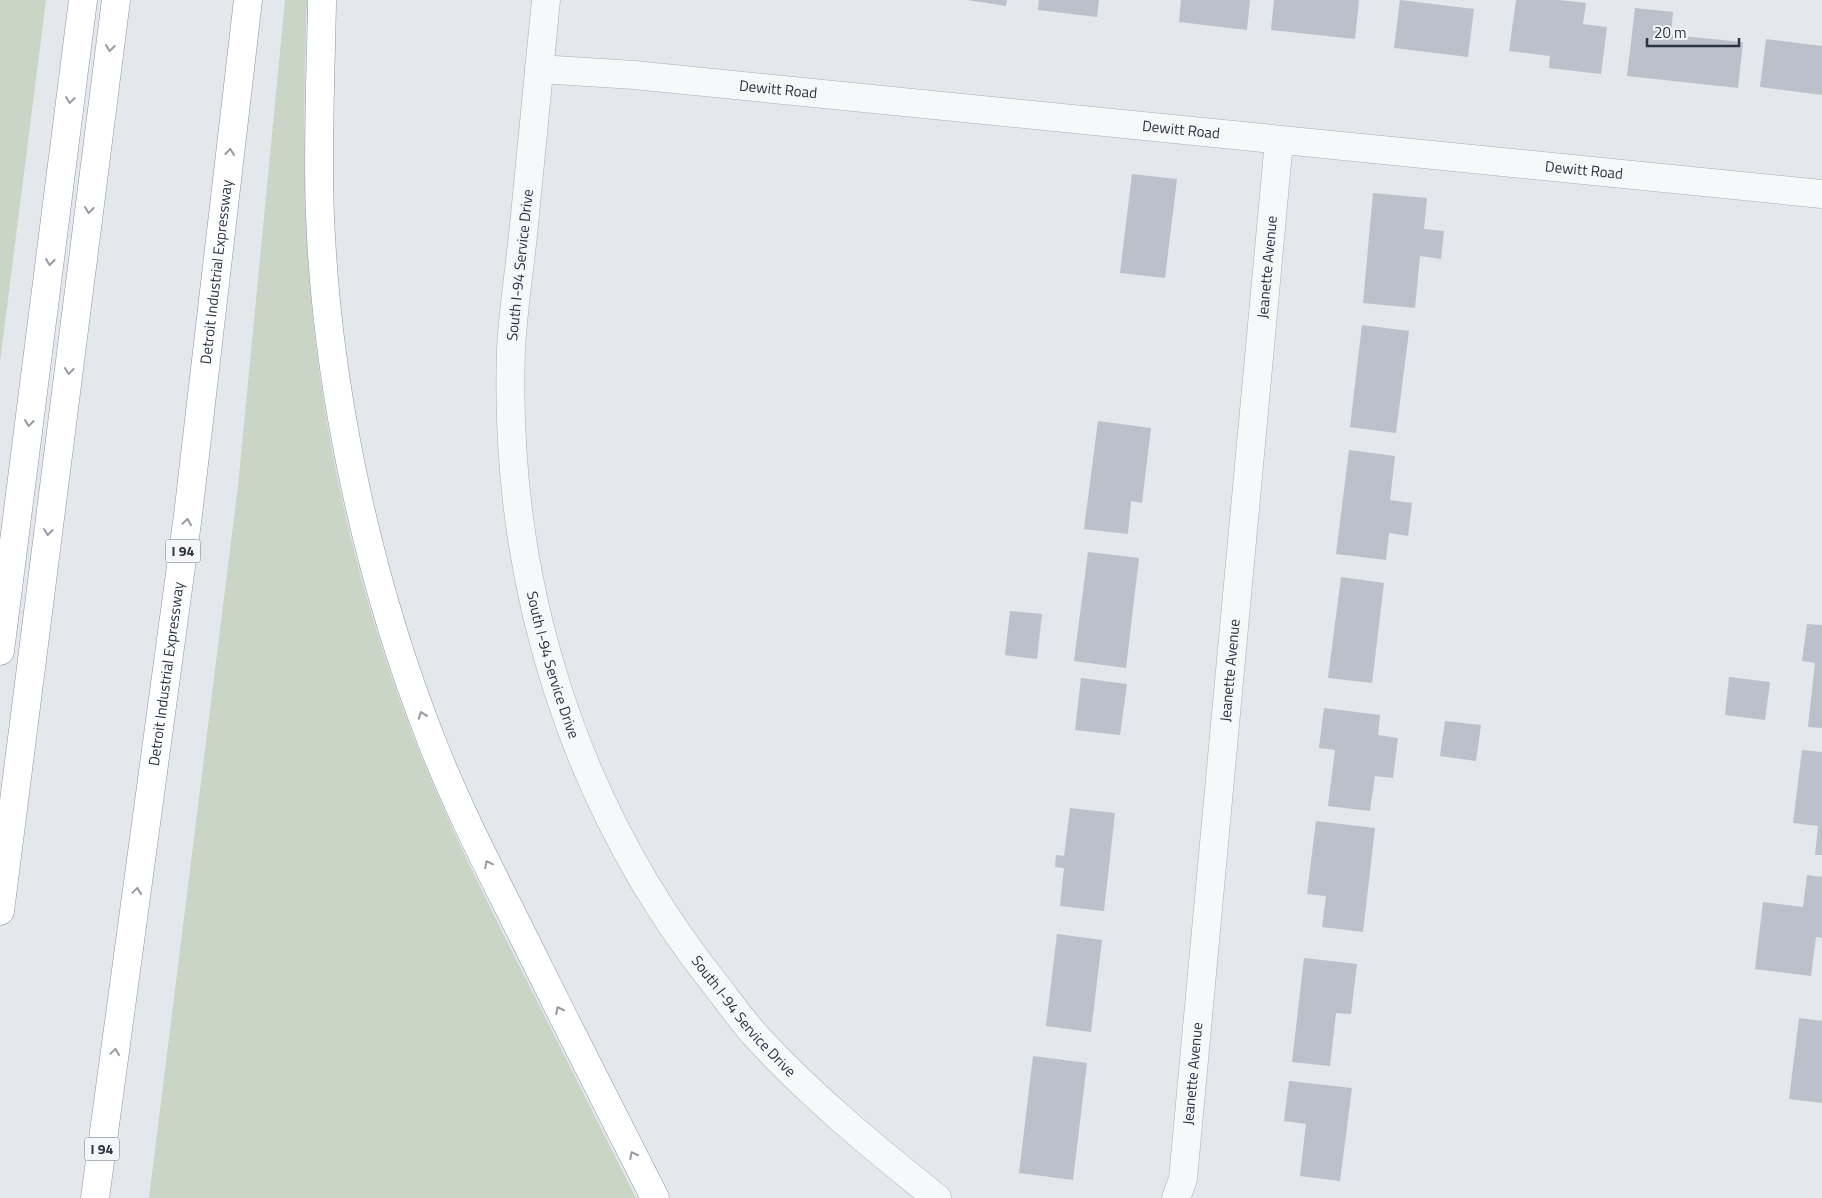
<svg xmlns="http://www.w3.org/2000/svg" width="1822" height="1198" font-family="'Titillium Web',sans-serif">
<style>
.green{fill:#c9d6c5}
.building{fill:#bbc0ca}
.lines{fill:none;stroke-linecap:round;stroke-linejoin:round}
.minor-casing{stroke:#a9aeb7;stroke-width:29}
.tertiary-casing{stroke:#a9aeb7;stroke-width:29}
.motorway-casing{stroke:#8b94a3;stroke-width:29}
.minor{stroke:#f7f8fa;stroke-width:28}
.tertiary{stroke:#f7f8fa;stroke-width:28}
.motorway{stroke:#fff;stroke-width:28}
.oneway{stroke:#959aa2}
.labels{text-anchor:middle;stroke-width:5;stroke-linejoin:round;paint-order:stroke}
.shield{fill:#f4f6f9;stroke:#676e7b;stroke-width:1}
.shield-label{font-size:14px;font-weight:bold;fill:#2b3445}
.street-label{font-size:15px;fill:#2b3445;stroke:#f4f6f9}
</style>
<rect width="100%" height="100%" fill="#e4e7ec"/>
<g class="green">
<path d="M0,0H46L0,362Z"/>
<path d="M285,0H307C304,80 303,161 307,241C315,399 348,557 402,706C435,797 478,884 522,971C560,1047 598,1122 636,1198H149L238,486Z"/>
</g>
<g class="building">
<path d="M967,0H1007L1006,6Z"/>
<path d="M1039,0H1099L1097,17L1038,10Z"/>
<path d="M1181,0H1250L1247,30L1179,22Z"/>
<path d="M1274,0H1359L1355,39L1271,30Z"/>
<path d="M1400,0L1474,9L1468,57L1394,48Z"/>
<path d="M1516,0H1559L1586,3L1583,24L1607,27L1601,74L1549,68L1550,56L1509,51Z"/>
<path d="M1635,8L1673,12L1671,35L1743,42L1738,88L1627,76Z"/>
<path d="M1766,39L1822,46V95L1760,87Z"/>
<path d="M1132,174L1177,179L1165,278L1120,273Z"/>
<path d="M1373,193L1427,198L1424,229L1444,231L1441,259L1420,256L1415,308L1363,303Z"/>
<path d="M1362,325L1409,331L1396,433L1350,427Z"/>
<path d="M1098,421L1151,428L1142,503L1131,501L1128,534L1084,529Z"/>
<path d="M1349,450L1395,456L1390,500L1412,503L1408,536L1389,533L1386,560L1336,554Z"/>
<path d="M1088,552L1139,558L1126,668L1074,661Z"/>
<path d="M1341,577L1384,583L1372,683L1328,678Z"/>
<path d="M1010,611L1042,614L1037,659L1005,655Z"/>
<path d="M1807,624L1822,625V728L1808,727L1815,663L1802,661Z"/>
<path d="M1729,677L1770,682L1765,720L1725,715Z"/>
<path d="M1081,678L1127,684L1120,735L1075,730Z"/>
<path d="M1324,708L1380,715L1378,735L1398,738L1393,778L1375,776L1370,811L1328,806L1335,750L1319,748Z"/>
<path d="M1445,721L1481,725L1476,761L1440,756Z"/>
<path d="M1802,750L1822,752V855H1815L1818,826L1793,823Z"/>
<path d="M1070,808L1115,813L1104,911L1060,906L1064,868L1055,867L1056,855L1064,856Z"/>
<path d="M1316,821L1375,828L1363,932L1322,927L1326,896L1307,894Z"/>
<path d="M1807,875L1822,877V938L1816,937L1811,976L1755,969L1763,902L1803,907Z"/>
<path d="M1057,934L1102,940L1091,1032L1046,1026Z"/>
<path d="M1304,958L1357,964L1351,1014L1336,1013L1330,1066L1292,1062Z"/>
<path d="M1799,1018L1822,1021V1103L1789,1099Z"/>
<path d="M1033,1056L1087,1063L1073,1180L1019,1173Z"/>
<path d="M1289,1081L1352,1088L1340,1181L1300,1176L1306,1124L1284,1121Z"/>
</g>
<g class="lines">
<defs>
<g id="minor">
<path id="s1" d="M539,69L634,75L1822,194"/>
<path id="s2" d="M1176,1198L1183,1179L1279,141"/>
</g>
<g id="tertiary">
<path id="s3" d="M546,0C538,78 531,157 523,235C519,273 513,311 511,349C503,581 573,808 719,989C731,1005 743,1022 757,1037C811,1096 874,1148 937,1198"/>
</g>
<g id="motorway">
<path d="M322,0C321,72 317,144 320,216C327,390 368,580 432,742C455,801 484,858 512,914C559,1009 607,1104 655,1198"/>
<path d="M0,651L83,0"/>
<path d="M0,911L116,0"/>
<path id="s4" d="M95,1198L188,515L248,0"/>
</g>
</defs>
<use href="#minor" class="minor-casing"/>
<use href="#tertiary" class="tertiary-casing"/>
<use href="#motorway" class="motorway-casing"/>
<use href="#minor" class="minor"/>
<use href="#tertiary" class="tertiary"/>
<use href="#motorway" class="motorway"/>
</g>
<defs><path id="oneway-chevron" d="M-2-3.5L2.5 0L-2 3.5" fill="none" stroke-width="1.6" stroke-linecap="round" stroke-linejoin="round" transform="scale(1.25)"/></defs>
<g class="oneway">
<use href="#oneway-chevron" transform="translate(110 48) rotate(97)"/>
<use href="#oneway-chevron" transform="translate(70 100) rotate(97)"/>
<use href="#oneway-chevron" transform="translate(230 152) rotate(-83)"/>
<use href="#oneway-chevron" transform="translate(89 210) rotate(97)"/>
<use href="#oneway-chevron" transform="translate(50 262) rotate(97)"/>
<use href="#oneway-chevron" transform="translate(69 371) rotate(97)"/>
<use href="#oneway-chevron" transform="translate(29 423) rotate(97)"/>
<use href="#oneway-chevron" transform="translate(187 522) rotate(-82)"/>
<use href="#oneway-chevron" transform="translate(48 532) rotate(97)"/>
<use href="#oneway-chevron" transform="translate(422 715) rotate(-110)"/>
<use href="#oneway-chevron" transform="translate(488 864) rotate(-116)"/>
<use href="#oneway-chevron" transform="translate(137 891) rotate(-82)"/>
<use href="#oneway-chevron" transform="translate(559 1010) rotate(-117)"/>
<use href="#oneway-chevron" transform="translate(115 1052) rotate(-82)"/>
<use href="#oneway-chevron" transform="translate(633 1155) rotate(-117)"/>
</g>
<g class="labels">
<g class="shield">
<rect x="165.5" y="539.5" width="35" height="23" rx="4"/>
<rect x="84.5" y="1137.5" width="35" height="23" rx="4"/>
</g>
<g class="shield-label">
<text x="183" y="556">I 94</text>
<text x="102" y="1154">I 94</text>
</g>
<g class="street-label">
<text dy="5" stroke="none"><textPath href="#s1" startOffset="240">Dewitt Road</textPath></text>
<text dy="5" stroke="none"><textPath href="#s1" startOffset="645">Dewitt Road</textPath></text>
<text dy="5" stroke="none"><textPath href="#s1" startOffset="1050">Dewitt Road</textPath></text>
<text transform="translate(520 265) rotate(-84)" y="5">South I-94 Service Drive</text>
<text dy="5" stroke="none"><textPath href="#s2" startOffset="936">Jeanette Avenue</textPath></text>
<text dy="5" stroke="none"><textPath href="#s4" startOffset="934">Detroit Industrial Expressway</textPath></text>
<text dy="5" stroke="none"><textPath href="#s3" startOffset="671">South I-94 Service Drive</textPath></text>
<text dy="5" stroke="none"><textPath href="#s2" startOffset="531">Jeanette Avenue</textPath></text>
<text dy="5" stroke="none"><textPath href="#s4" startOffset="529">Detroit Industrial Expressway</textPath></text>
<text dy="5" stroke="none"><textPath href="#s3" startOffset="1075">South I-94 Service Drive</textPath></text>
<text dy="5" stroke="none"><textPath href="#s2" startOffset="126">Jeanette Avenue</textPath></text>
</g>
</g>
<path d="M1647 38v8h92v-8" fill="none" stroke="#2b3445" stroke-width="2.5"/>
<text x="1654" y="38" font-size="15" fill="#2b3445" stroke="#f4f6f9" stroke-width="4" paint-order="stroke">20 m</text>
</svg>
